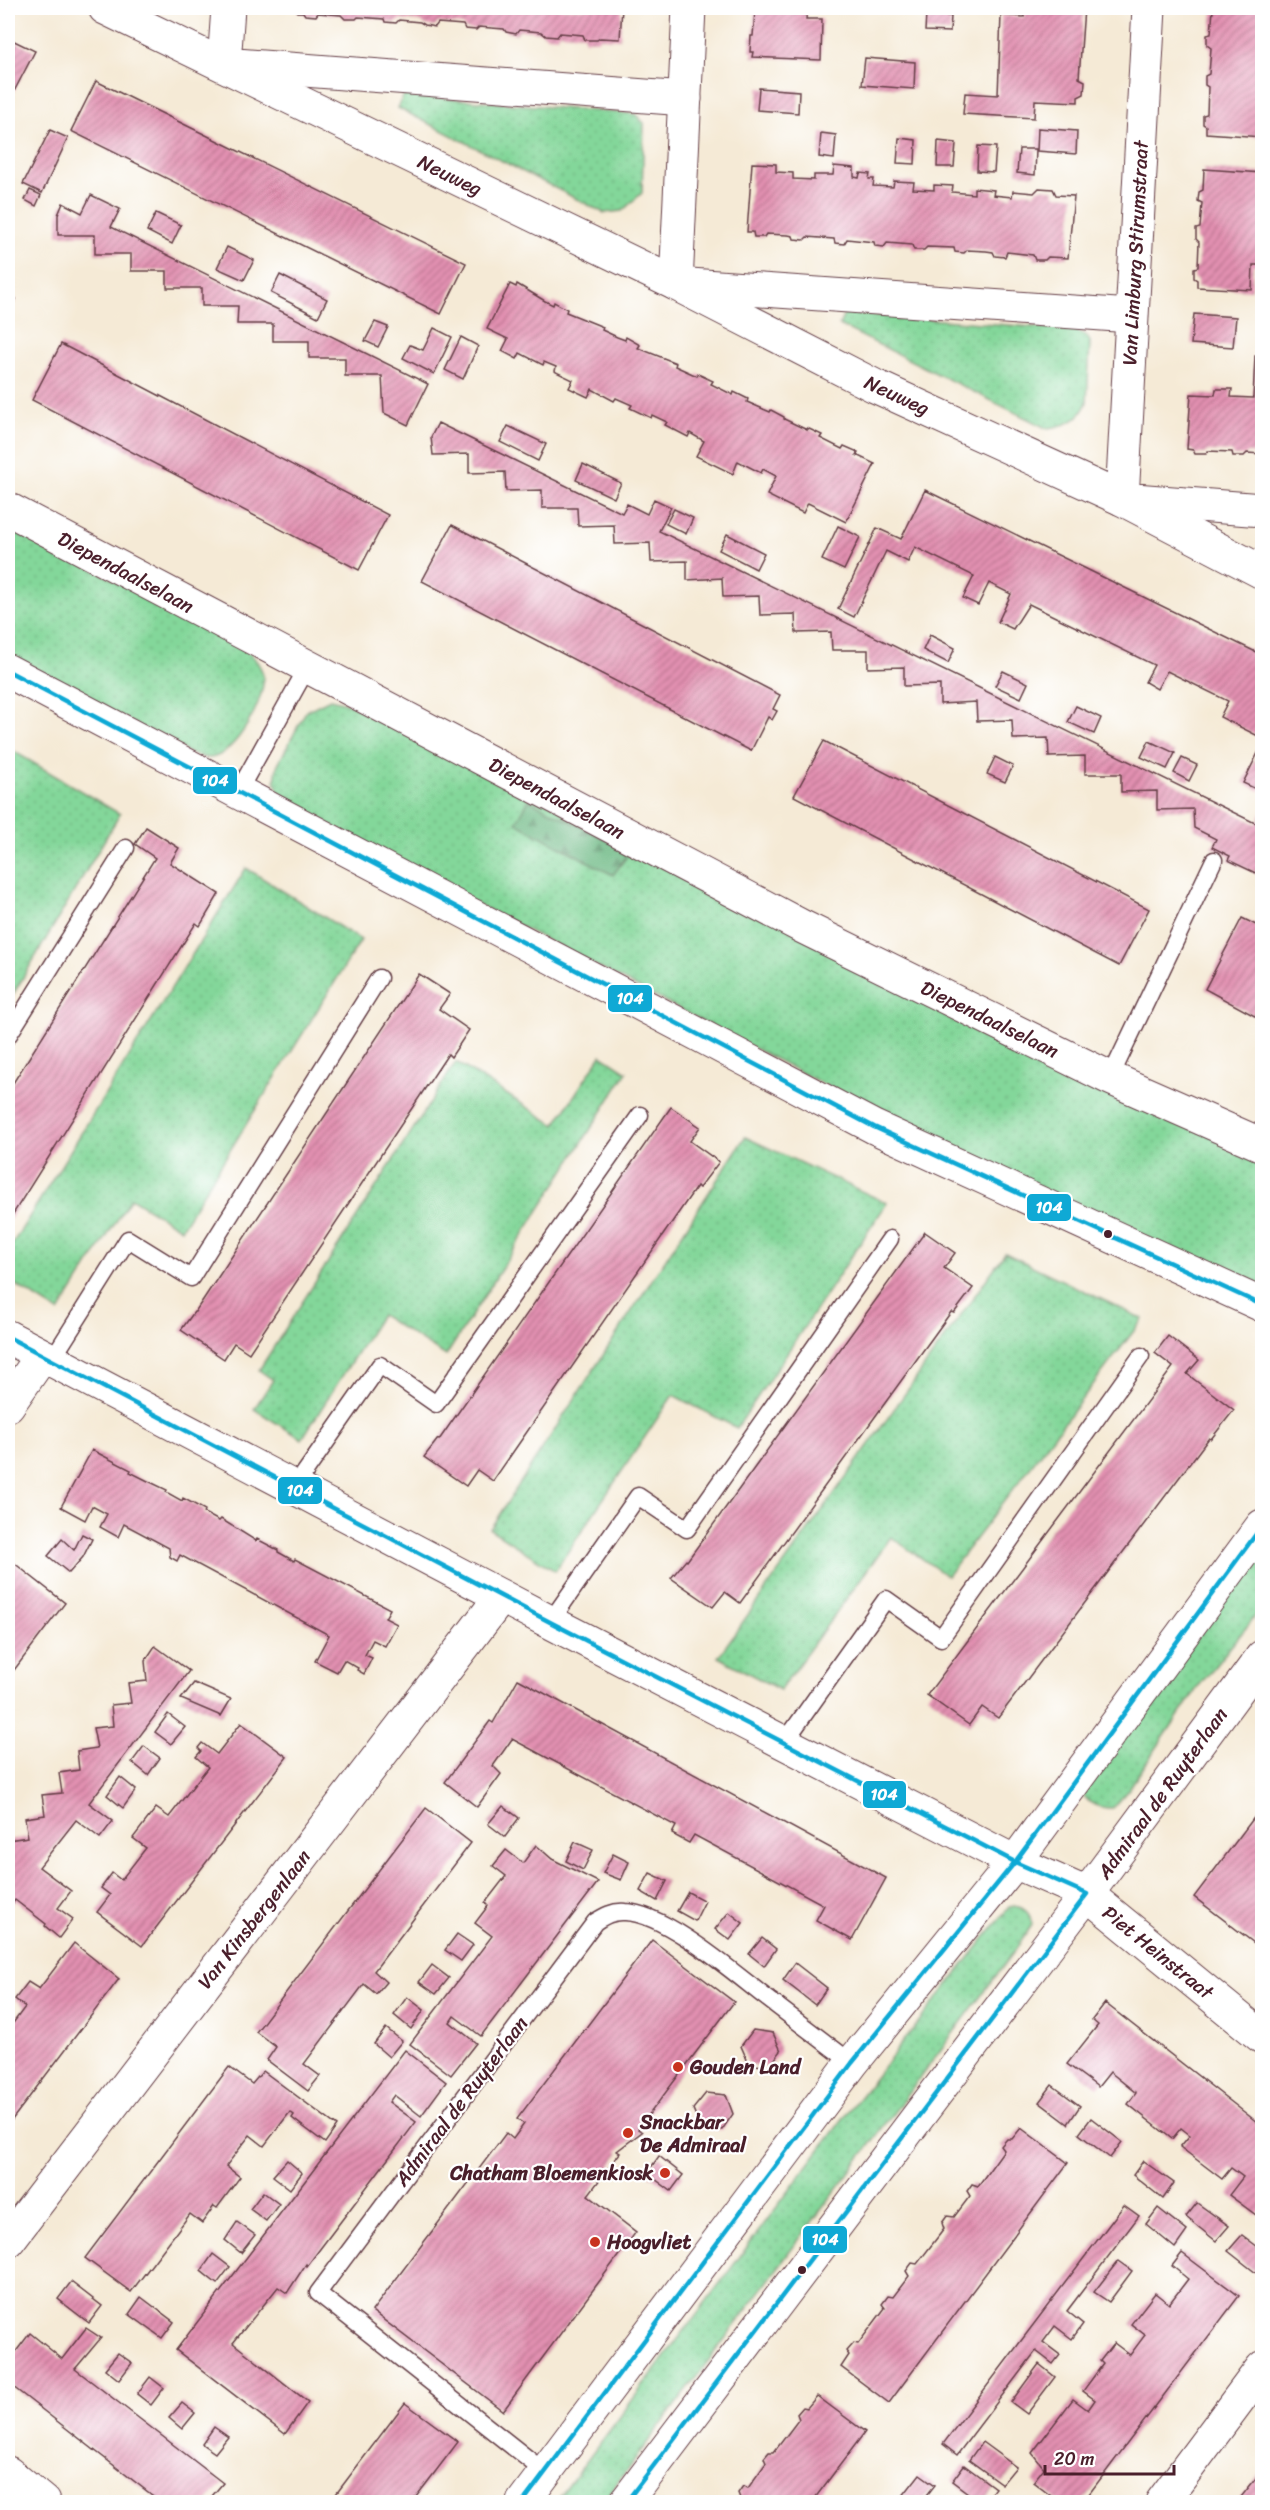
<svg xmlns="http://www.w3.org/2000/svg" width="1270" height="2510" font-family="Sriracha,sans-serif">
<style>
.grass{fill:url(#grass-dots);stroke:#667b62;stroke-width:1.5}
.forest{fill:url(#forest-firs);stroke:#5a6c56;stroke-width:1.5}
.building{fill:url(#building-hatch)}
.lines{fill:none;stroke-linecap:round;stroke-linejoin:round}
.service-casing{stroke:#643d45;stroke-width:19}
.minor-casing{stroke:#643d45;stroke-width:35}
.primary-casing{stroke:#643d45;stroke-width:35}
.service{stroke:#fff;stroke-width:16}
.minor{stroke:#fff;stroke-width:33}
.primary{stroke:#fff;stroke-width:33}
.bus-1-casing{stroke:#fff;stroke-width:9}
.bus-1{stroke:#0fa9d5;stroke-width:4.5}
.bus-dot{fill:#4a1f2b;stroke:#fff;stroke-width:2}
.poi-dot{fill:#c8321e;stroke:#fff;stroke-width:2}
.labels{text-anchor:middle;stroke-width:4.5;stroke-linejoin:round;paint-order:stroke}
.street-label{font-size:20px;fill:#4a1f2b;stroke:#fff}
.poi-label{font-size:20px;font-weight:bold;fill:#4a1f2b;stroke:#fff;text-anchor:start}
.line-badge{stroke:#fff;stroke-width:2}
.badge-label{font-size:16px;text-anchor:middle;font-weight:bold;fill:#fff}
</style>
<defs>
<pattern id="grass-dots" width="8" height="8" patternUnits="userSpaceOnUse" patternTransform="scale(1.5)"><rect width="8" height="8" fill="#83d79a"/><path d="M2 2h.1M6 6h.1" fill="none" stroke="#73b885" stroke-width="1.8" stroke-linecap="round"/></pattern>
<pattern id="forest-firs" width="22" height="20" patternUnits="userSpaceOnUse" patternTransform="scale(1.5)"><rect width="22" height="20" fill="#6ab882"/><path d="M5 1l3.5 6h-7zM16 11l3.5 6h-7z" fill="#59956b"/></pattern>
<pattern id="building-hatch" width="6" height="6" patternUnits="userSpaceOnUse" patternTransform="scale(1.5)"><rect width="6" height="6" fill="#e290b1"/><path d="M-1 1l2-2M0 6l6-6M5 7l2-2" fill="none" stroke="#b97590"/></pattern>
</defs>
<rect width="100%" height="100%" fill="#fff"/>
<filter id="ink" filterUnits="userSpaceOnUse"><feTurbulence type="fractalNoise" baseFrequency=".0167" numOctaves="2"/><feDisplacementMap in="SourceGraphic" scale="12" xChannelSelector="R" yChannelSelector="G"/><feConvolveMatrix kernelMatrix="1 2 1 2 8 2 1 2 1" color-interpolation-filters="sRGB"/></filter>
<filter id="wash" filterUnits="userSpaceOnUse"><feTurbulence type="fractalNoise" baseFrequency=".008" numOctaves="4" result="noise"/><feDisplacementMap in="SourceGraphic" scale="24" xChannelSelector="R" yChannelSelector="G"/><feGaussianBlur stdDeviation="1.35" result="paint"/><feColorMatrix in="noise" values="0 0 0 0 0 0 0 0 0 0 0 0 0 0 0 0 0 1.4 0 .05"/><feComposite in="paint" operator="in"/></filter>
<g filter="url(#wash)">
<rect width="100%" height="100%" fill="#f5ead6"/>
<g class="grass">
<path d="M404,95L635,114L644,123L642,193L622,211L604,213L398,108Z"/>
<path d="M845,313L1074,330L1086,335L1090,342L1087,402C1080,421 1064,427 1046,428L839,325Z"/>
<path d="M8,524L248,651C255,658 261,665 263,675C267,698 235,756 210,758C204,758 196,755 191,754L8,657Z"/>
<path d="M330,699L347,703L1262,1160V1291L894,1121L289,806L280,795L275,782L277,766L306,711Z"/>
<path d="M8,748L120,814L8,1003Z"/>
<path d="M246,868L361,940L181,1229L131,1198L59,1312L8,1280V1251Z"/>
<path d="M601,1055L627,1072L446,1356L381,1315L302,1439L254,1409L273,1380L259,1370L456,1062L555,1125Z"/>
<path d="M745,1137L887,1203L737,1428L673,1395L555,1571L490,1529Z"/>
<path d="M1005,1253L1143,1319L947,1576L891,1537L780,1690L718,1657Z"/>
<path d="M1262,1552V1608L1198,1687L1128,1790L1112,1808C1095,1808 1087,1803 1079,1788Z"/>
<path d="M1015,1906C1026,1908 1031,1914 1032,1925L1016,1949L603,2502H556L848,2112L1009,1907Z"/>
</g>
<path class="forest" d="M529,800L630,852L613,875L516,823Z"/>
<g id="blocks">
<g class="building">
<path d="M297,8H622L620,39L600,38L597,40H585L583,35L560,33L557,37L546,36L541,32L519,30L516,34L506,32L504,29L479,27L476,30L465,29L463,25L438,23L435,27L425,25L420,22L399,20L396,23L385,22L384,19L358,17L356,19H345L341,15L318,13L316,16L305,15L303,12H297Z"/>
<path d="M752,8H807L806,19H822L821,60L752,57L753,52H750L751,36H753L755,11Z"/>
<path d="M1025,8H1084L1079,78L1085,81L1084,94L1078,97V102L1035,100L1034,118L963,114L965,93L998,95L1001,15L1024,17Z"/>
<path d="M1210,8H1262V137L1206,133V126L1203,124V115L1207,114L1208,87L1205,85V76L1209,74L1211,48L1207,45V35L1211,34L1213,10Z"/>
<path d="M926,14L951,16L950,32L925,31Z"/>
<path d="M8,38L35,51L8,103Z"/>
<path d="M865,58L915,62L914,89L862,85Z"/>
<path d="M96,81L466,263L441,314L71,131Z"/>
<path d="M759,88L799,91L798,113L757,110Z"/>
<path d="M1038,128L1077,131L1076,154L1037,151Z"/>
<path d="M50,130L68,138L42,193L23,184Z"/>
<path d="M8,131L15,135L8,151Z"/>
<path d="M821,133L836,135L834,159L819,157Z"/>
<path d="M899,138L916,140L915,164L897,163Z"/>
<path d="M938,141L956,143L954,167H937Z"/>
<path d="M978,146L996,147L994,172L977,171Z"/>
<path d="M1019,149H1036L1035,175L1017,173Z"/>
<path d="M752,163L776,164V172L793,173V179L814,180V175H833L834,166L854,168V177L859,178L860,173L870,174L869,179H874L873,186L893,187L894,181L914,182L913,189L934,190V185L953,186L952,192L974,194V188L994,190L993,195L1012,197L1013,191L1034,193L1039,188L1053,189L1056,195L1074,196L1068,258L1048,257L1045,260H1035L1033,255L1007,252L1005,257L995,256L993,252L986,251L967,250L964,253L955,252L954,248L927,247L924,250H914L912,245L887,243L884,247L875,246L874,242L847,239L844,244L835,243L834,239L807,237L804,240L794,239L793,236L788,235L766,234L764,237H754L753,232H747Z"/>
<path d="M1204,169L1262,173L1261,265H1253L1252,290L1197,287V280L1194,278V268L1198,267L1199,242L1196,239V229L1200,228L1202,203L1198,201L1199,192L1203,190Z"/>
<path d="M30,190L41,195L36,206L25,200Z"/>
<path d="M91,195L120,209L111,227L428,384L408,425L384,413L382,376H345V358H309V341H273V324H237L238,306H202V288H167V271H131V254H95V235H58V215L63,203L82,213Z"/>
<path d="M156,213L181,225L172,244L147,231Z"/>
<path d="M227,247L254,260L244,280L217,268Z"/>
<path d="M280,275L327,299L318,317L271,293Z"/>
<path d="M510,284L516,287L517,284L545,301L553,305L554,302L567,309L566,312L603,327L602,330L617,337L625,340L626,337L640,345L638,348L676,363L675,366L697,376L698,374L713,381L711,384L733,395L734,392L748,399L747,402L770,412L771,410L784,417V419L807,430V428L822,435L820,438L842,449L844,446L858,452L856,455L875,464L846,522L808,503L803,513L767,495L776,476L763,469L761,473L738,461L733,474L696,456L704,441L690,433L688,437L665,425L667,422L652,415L651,418L630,408L632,405L616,398L614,401L592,389L588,397L569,388L573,380L556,372L555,371L556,367L544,362L543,365L520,353L517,359L502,351L508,339L487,329Z"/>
<path d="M8,294L16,299L8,315Z"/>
<path d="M1194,314L1236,317L1233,347L1191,344Z"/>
<path d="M375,322L388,327L378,347L365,341Z"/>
<path d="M434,328L452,337L434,374L403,358L410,345L423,350Z"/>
<path d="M461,337L478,346L463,379L445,370Z"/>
<path d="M61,344L388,515L359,570L32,400Z"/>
<path d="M1255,356H1262V454L1247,453L1244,456H1233L1232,452L1208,451L1206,454H1195L1193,450L1187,449L1191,394L1215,395L1216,389H1232L1231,397L1253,398Z"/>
<path d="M438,423L622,513L627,504L647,514L654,499L671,507L659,531L1257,824L1262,812V876L1228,860L1230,856L1212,847L1216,839L1194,828L1193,809L1157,810V791L1121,792V774H1085V756L1049,757L1048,738L1013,739L1012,720L977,721L976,702L940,704V685L904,686V667L868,668V650H832L831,632L796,633L795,614L760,615L759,596L723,597L722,578L687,580V561L651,562L650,543L615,544L614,525L578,526L577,508H542V490L506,491L505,472L469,473V454L433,455L431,437Z"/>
<path d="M508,426L546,444L538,461L500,442Z"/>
<path d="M583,464L621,483L614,498L576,480Z"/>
<path d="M925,490L1262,655V726L1258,736L1220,717L1228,701L1167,671L1157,689L1145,682L1154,665L1029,604L1013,629L998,622L1011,594L989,583L978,605L963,598L974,576L915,547L908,562L886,551L854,617L838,609L877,528L901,539Z"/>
<path d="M674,509L693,518L686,534L666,524Z"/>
<path d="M452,525L780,695L773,709L777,711L772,720L768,717L751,751L422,581Z"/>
<path d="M838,526L860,537L844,570L822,560Z"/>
<path d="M727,534L764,553L756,569L719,550Z"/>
<path d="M930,635L955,648L948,663L923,650Z"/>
<path d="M1003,671L1028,683L1021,698L995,686Z"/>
<path d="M1076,706L1101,718L1094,734L1068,722Z"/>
<path d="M824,741L1149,909L1119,966L794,796Z"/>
<path d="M1149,741L1175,753L1167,769L1141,757Z"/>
<path d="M1262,745V786L1260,791L1243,783Z"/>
<path d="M995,757L1013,766L1005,782L987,774Z"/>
<path d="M1182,758L1197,765L1189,781L1174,773Z"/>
<path d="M146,827L179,848L170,863L219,894L200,926L196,923L8,1222V1091L155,858L135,844Z"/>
<path d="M1242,918L1262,928V1020L1205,989Z"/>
<path d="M419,974L450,994L439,1009L469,1030L451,1057L448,1054L249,1353L234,1343L224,1359L181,1330L194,1312H195Z"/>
<path d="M671,1107L700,1127L690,1141L719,1162L699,1188L697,1186L493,1481L477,1470L466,1486L424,1457L438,1439L439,1440Z"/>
<path d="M925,1232L955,1253L944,1268L973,1288L954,1313L951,1312L740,1603L725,1592L713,1607L671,1578L686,1560L687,1561Z"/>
<path d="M1168,1336L1199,1360L1187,1374L1234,1410L1211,1439L1209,1438L998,1718L982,1707L969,1725L927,1695L1173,1367L1155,1353Z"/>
<path d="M92,1450L131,1470L130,1472L146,1480L167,1490L166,1492L182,1501L183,1498L205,1510L204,1513L219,1521L221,1519L256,1541L257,1539L278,1550V1552L294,1561L295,1559L390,1609L385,1618L397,1624L385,1646L373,1640L365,1655L372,1658L364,1674L357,1670L358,1668L344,1660L337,1672L315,1661L329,1635L180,1555L177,1561L170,1557L169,1548L124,1524L118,1537L100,1527L107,1514L92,1506L85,1520L61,1507Z"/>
<path d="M82,1534L92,1539L83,1557L69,1573L48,1556L62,1539L74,1550Z"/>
<path d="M9,1559L65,1603L8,1678V1561Z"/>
<path d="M155,1646L189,1671L89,1803L113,1821L100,1838L76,1820L39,1867L71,1891L58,1908L73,1919L59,1938L45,1926L46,1924L15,1900L8,1909V1861L11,1860L8,1840L28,1837L25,1818L45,1815L42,1795L62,1793L59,1773L79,1770L77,1751L97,1748L93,1728L113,1726L111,1705L131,1703L128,1683L147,1681L145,1661Z"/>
<path d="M518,1679L886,1878L852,1940L816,1920L824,1905L694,1835L689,1843L672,1834L676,1826L512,1739L493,1766L501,1774L477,1807L445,1782L490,1721L493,1723Z"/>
<path d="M194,1683L231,1699L221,1716L181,1699Z"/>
<path d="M168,1714L185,1727L171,1744L155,1732Z"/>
<path d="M241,1723L287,1757L142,1946L97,1912L110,1895L101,1888L112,1873L121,1880L146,1848L133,1838L156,1808L169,1817L208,1767L196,1757L201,1751L198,1748L202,1743L217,1754Z"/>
<path d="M144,1746L160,1758L148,1775L132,1762Z"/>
<path d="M120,1777L136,1790L123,1808L107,1795Z"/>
<path d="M503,1806L519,1818L505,1837L488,1824Z"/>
<path d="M1262,1807V1949L1194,1897Z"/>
<path d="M426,1808L471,1843L374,1971L386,1982L376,1994L364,1984L304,2064L320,2076L308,2091L267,2060L276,2047L256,2032Z"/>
<path d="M575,1842L593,1850L583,1870L566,1861Z"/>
<path d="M536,1845L552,1859L598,1882L481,2036L454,2016L450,2022L476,2043L451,2075L410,2044L492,1936L475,1923L488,1906L485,1903L506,1876L493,1866L506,1850L523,1863Z"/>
<path d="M613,1854L629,1862L621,1880L603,1873Z"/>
<path d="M650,1873L667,1881L657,1901L640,1891Z"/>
<path d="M688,1892L705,1901L695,1921L677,1911Z"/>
<path d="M729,1912L743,1923L730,1940L715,1929Z"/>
<path d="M457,1934L473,1945L461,1961L445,1950Z"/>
<path d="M762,1938L776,1949L764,1966L749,1954Z"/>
<path d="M652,1940L734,2002L638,2129L642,2132L617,2151L620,2153L588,2195L636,2232L503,2411L372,2311L506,2133L513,2139L524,2124L517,2119Z"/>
<path d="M74,1943L119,1979L8,2125V2030L25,2007L15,1999L28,1982L39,1989Z"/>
<path d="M795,1963L827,1988L815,2005L783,1980Z"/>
<path d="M432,1965L449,1978L436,1994L419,1982Z"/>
<path d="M407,1997L424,2010L411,2029L394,2015Z"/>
<path d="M1105,2003L1262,2126V2213L1260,2211L1256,2215L1229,2195L1243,2177L1231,2168L1222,2179L1180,2147L1190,2135L1181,2128L1172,2139L1128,2104L1136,2093L1110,2072L1098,2087L1067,2064L1098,2025L1092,2020Z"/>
<path d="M386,2028L402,2041L389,2057L374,2044Z"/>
<path d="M753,2030L773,2033L781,2051L769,2067L749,2064L741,2046Z"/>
<path d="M405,2050L446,2082L421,2116L394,2095L389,2102L416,2122L307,2266L306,2264L287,2293L278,2287L233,2343L308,2402L285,2434L176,2350Z"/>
<path d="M229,2067L252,2084L263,2071L337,2126L325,2143L292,2118L294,2115L290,2112L264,2146L250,2135L226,2166L240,2177L217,2208L214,2206L202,2223L190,2214L131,2292L85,2258Z"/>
<path d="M1052,2085L1080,2106L1068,2124L1039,2102Z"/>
<path d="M706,2093L726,2095L733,2114L722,2130L701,2128L693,2109Z"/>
<path d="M1091,2118L1122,2142L1110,2158L1079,2134Z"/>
<path d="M1021,2128L1068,2163L889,2403L841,2367L849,2355L846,2351L853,2343L858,2344L885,2308L882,2304L888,2296L893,2297L909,2276L906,2271L912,2263L917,2264L944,2229L942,2223L947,2216L954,2217L970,2196L967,2191L972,2184L978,2186L1004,2150L1001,2146L1007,2139H1012Z"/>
<path d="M659,2156L683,2175L671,2191L647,2173Z"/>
<path d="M287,2160L302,2173L290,2189L273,2176Z"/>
<path d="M1143,2161L1174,2183L1163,2199L1133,2175Z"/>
<path d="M263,2192L279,2204L266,2221L250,2209Z"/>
<path d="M1197,2203L1229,2226L1216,2241L1186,2217Z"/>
<path d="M1124,2205L1139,2216L1067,2311L1083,2324L1072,2339L1055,2326L1043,2342L1060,2355L1053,2364L1036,2351L957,2455L943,2444Z"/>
<path d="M1158,2208L1187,2231L1175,2248L1146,2224Z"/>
<path d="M237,2222L255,2235L241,2253L225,2240Z"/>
<path d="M1242,2235L1262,2250V2264L1256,2273L1228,2251Z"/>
<path d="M1182,2253L1239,2296L1083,2502H1059L1033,2482L1044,2468L1032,2453L1073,2399L1088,2410L1095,2400L1083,2391L1103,2364L1100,2361L1114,2343L1130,2355L1145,2335L1131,2324L1155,2293L1169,2304L1188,2279L1172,2266Z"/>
<path d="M213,2254L230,2267L217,2284L201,2271Z"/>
<path d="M1118,2261L1132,2271L1109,2302L1094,2292Z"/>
<path d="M71,2282L102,2306L89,2323L58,2299Z"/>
<path d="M141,2297L174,2322L162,2338L129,2314Z"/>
<path d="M86,2328L101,2338L75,2369L223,2483L207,2502H161L8,2383V2362L30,2333L62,2359Z"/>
<path d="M118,2353L132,2363L119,2380L105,2369Z"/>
<path d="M1039,2364L1055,2377L1027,2414L1011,2402Z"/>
<path d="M150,2377L164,2388L151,2405L137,2394Z"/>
<path d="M817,2396L865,2432L812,2502H736L740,2498L738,2493L743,2486L748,2488L766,2463L764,2458L769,2452H774L799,2419L797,2414L803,2407L807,2408Z"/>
<path d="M182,2403L195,2413L182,2429L169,2418Z"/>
<path d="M405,2403L458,2442L426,2484L412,2502H330Z"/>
<path d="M214,2427L228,2437L215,2453L202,2444Z"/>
<path d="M982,2442L1016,2467L1002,2484L969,2460Z"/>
<path d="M964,2465L995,2488L984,2502H980L952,2481Z"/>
<path d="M1262,2469V2502H1237L1257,2477Z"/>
<path d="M920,2474L935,2485L924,2499L921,2502H898Z"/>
</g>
</g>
</g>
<g filter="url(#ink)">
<use href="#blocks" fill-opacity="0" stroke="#643d45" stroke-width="1.5"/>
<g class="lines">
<defs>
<g id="service">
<path d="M238,792L307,668"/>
<path d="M8,1036L126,848"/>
<path d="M1110,1078L1214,860"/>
<path d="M51,1361L128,1239L191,1278L379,978"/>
<path d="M294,1488L380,1365L436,1404L640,1115"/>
<path d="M550,1622L638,1496L687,1529L890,1239"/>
<path d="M784,1743L886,1599L941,1638L1141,1356"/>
<path d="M546,2473L318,2293L595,1922C604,1916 613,1911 625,1912C665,1913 733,1972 764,1996C794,2019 823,2041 852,2063"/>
</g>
<g id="minor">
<path d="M105,8L676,284L875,386L1122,499L1262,572"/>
<path d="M228,8L224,64L685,99"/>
<path d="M1149,8L1122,499L1262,510"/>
<path d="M676,284L689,8"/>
<path d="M690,285L1131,316"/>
<path d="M8,1337L550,1622L1015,1862L1087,1894L1262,2037"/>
<path d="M8,1405L42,1356"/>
<path d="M8,2241L501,1597"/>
<path d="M8,2473L43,2502"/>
<path d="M523,2502L852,2063L1015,1862L1262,1526"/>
<path d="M626,2502L1087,1894L1262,1657"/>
<path d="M1162,2502L1262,2368"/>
</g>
<g id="primary">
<path d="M8,509L803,927L1110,1078L1262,1145"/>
<path d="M8,671L874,1127L1262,1305"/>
</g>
</defs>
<use href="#service" class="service-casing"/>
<use href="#minor" class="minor-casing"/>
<use href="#primary" class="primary-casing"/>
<use href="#service" class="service"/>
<use href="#minor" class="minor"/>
<use href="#primary" class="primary"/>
<defs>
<g id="bus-1">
<path d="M8,671L874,1127L1262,1305"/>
<path d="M8,1337L550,1622L1015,1862L1087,1894L626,2502"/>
<path d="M523,2502L852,2063L1015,1862L1262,1526"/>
</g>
</defs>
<use href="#bus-1" class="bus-1-casing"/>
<use href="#bus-1" class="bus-1"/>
</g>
</g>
<g class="bus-dot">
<circle cx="1108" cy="1234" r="5"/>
<circle cx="802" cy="2270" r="5"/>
</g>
<g class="poi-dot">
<circle cx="678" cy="2067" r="6"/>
<circle cx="628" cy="2133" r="6"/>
<circle cx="665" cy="2173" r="6"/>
<circle cx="595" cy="2242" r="6"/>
</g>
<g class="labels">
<g class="street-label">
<text transform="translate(450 175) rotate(26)" y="7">Neuweg</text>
<text transform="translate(1135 253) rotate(-87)" y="7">Van Limburg Stirumstraat</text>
<text transform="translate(897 395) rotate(25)" y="7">Neuweg</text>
<text transform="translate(126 572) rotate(28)" y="7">Diependaalselaan</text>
<text transform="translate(557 798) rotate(28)" y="7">Diependaalselaan</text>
<text transform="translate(990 1019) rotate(26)" y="7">Diependaalselaan</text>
<text transform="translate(1162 1793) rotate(-54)" y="7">Admiraal de Ruyterlaan</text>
<text transform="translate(254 1919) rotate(-52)" y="7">Van Kinsbergenlaan</text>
<text transform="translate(1158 1952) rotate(39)" y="7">Piet Heinstraat</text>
<text transform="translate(461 2101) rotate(-53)" y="7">Admiraal de Ruyterlaan</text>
</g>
<g class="poi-label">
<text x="690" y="2074">Gouden Land</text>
<text x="640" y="2129">Snackbar<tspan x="640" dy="23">De Admiraal</tspan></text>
<text x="653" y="2180" text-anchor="end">Chatham Bloemenkiosk</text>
<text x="607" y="2249">Hoogvliet</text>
</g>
</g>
<g class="line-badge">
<rect x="192" y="766" width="46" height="29" rx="6" fill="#0fa9d5"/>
<rect x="607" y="984" width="46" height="29" rx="6" fill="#0fa9d5"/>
<rect x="1026" y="1193" width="46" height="29" rx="6" fill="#0fa9d5"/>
<rect x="277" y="1476" width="46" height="29" rx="6" fill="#0fa9d5"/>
<rect x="862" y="1780" width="45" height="29" rx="6" fill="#0fa9d5"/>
<rect x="802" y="2225" width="46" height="29" rx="6" fill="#0fa9d5"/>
</g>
<g class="badge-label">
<text x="215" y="786">104</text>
<text x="630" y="1004">104</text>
<text x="1049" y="1213">104</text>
<text x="300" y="1496">104</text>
<text x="884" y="1800">104</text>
<text x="825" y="2245">104</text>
</g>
<rect width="1270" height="2510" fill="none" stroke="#fff" stroke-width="30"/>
<path d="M1045 2465v9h129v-9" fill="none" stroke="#4a1f2b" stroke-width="3"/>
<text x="1054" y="2465" font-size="18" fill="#4a1f2b" stroke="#ffffff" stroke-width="4.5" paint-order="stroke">20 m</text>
</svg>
